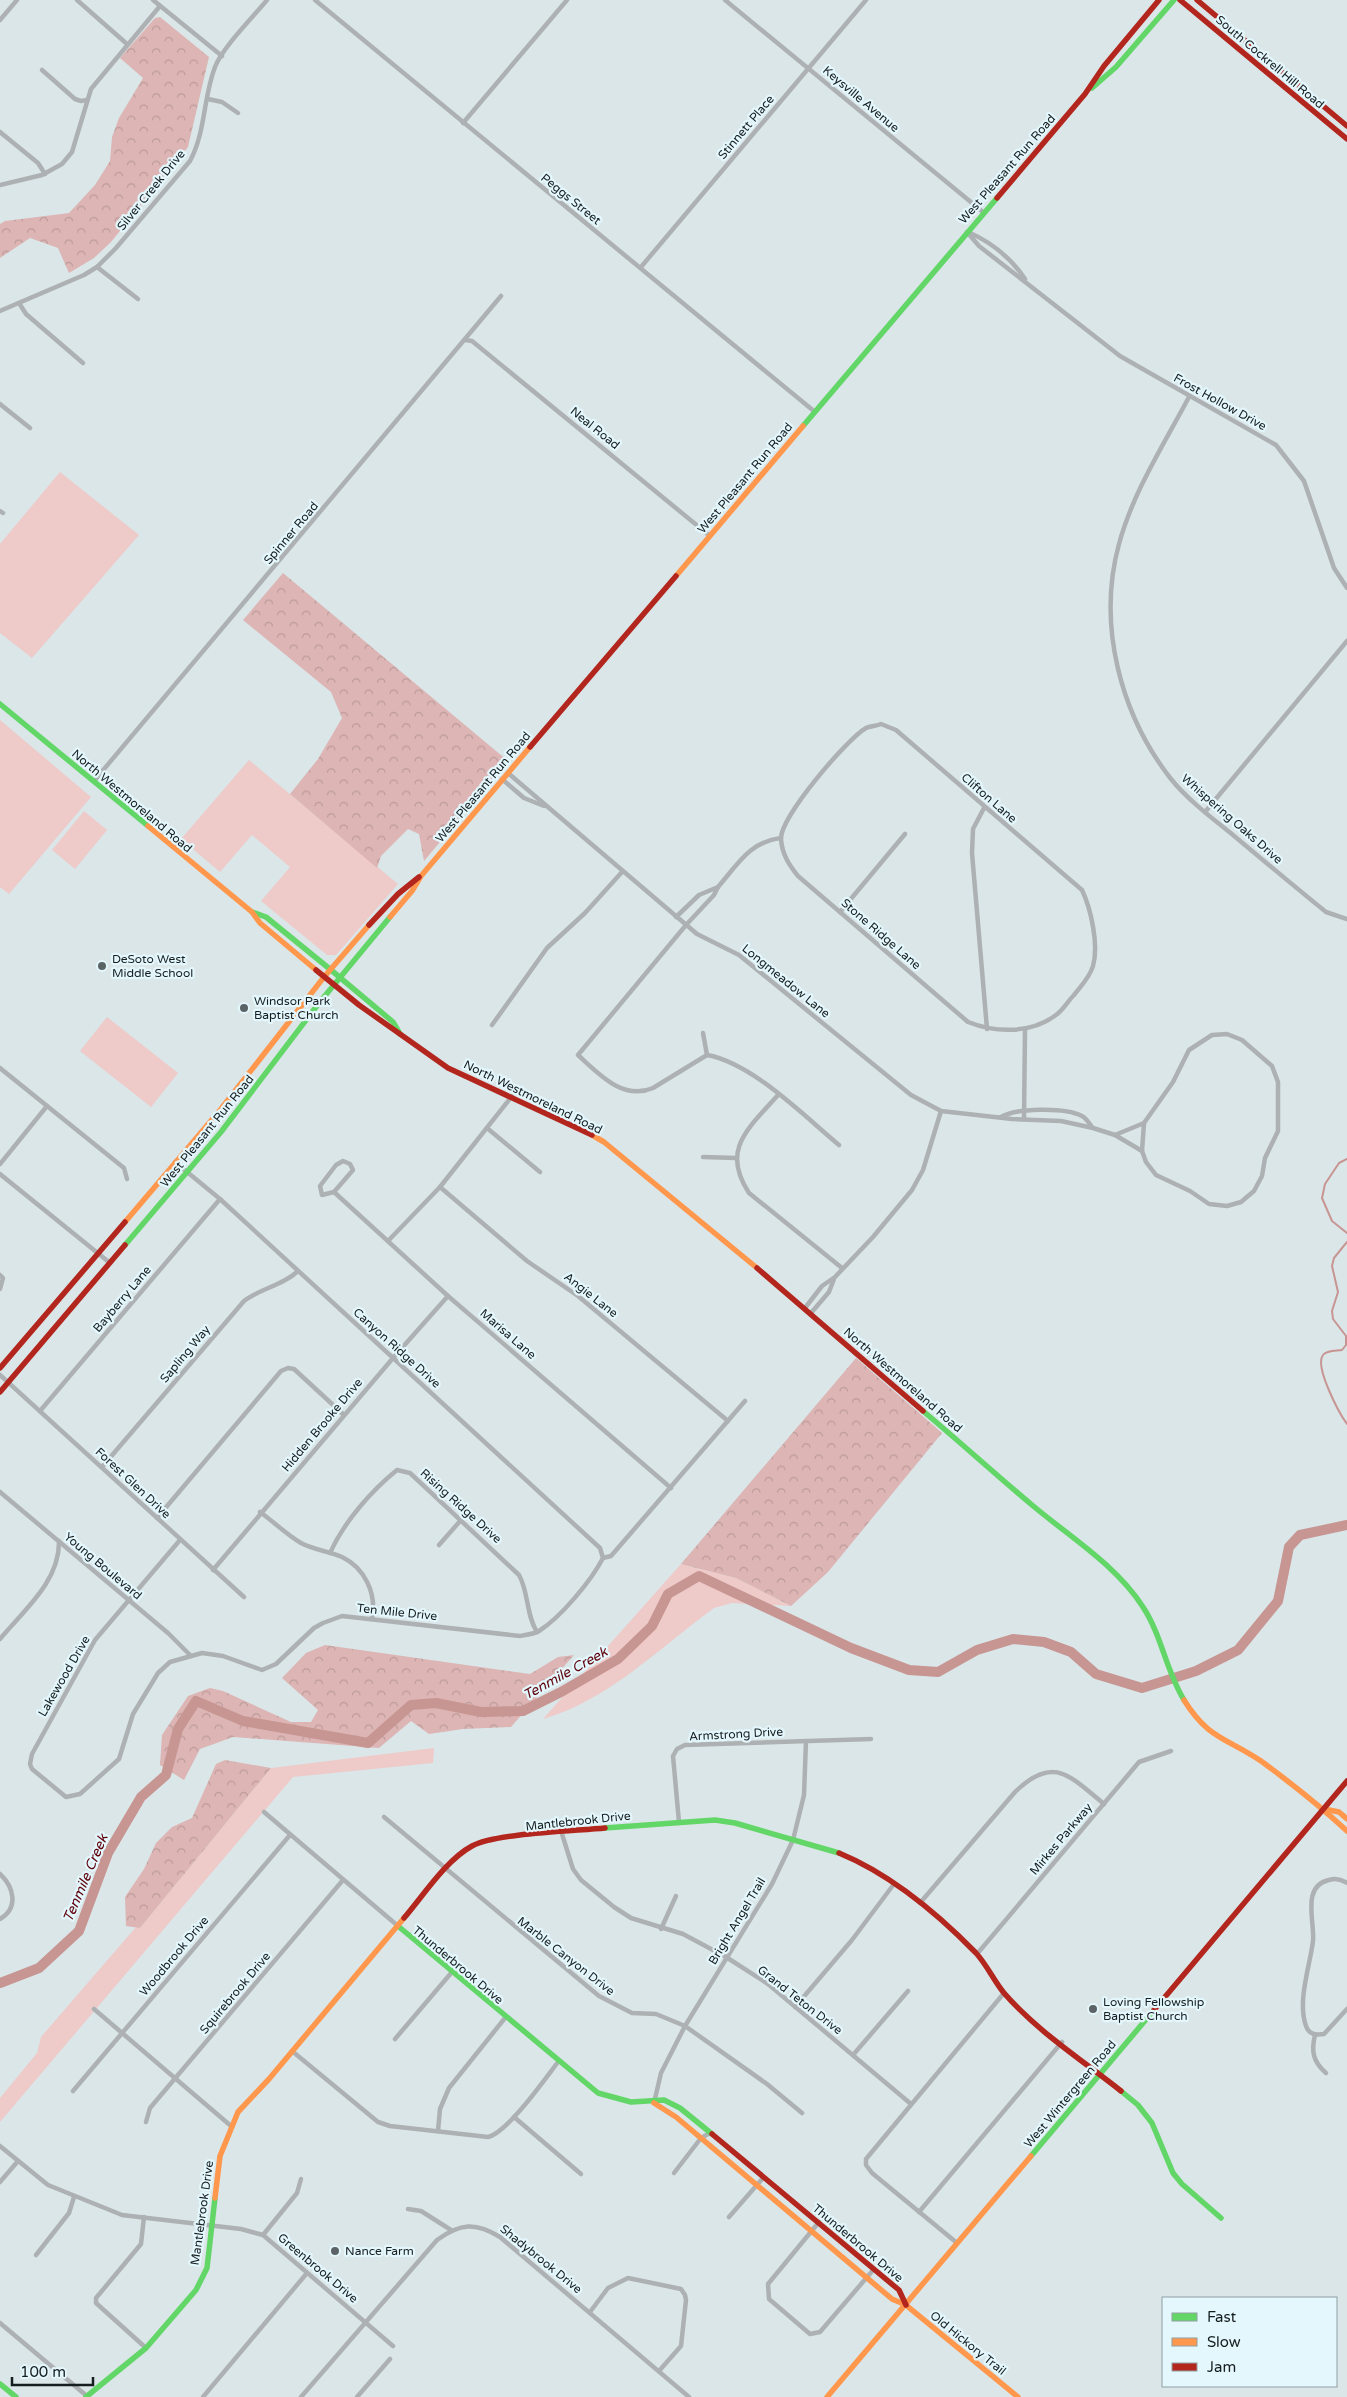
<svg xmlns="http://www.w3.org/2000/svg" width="1347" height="2397" font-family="'Varela Round',sans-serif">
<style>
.green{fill:#eecac9}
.forest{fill:url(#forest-crowns)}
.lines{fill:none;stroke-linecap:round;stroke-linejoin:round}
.stream{stroke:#c79592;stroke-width:2}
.river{stroke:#c79592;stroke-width:10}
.street{stroke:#adb1b3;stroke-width:4.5}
.fast{stroke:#63d668;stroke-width:5.5}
.slow{stroke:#ff974d;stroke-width:5.5}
.jam{stroke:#b3261e;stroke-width:5.5}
.poi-dot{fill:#5b6366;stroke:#e3f7fc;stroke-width:2}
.labels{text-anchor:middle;stroke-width:4.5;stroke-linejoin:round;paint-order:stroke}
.street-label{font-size:12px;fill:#161d1f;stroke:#e3f7fc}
.poi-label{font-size:12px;fill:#161d1f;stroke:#e3f7fc;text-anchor:start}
.water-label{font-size:14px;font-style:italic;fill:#60000a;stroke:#e3f7fc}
</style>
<defs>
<pattern id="forest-crowns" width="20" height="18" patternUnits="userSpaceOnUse" patternTransform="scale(1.25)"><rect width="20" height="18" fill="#dcb5b4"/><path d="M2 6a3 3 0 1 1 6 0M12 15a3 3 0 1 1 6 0" fill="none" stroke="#bc9b9a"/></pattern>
</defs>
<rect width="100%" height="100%" fill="#dbe6e9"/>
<g class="green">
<path d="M60,472L139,535L32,658L0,633V544Z"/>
<path d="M0,720L91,797L9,894L0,887Z"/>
<path d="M249,760L398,884L336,955H327L261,901L290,867L252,835L220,872L181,839Z"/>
<path d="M84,811L107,830L75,869L52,850Z"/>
<path d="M107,1017L178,1073L151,1107L80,1051Z"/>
<path d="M681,1564L736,1578L791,1606L732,1603L714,1608C659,1648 609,1700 543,1719Z"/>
<path d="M434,1748L433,1763L293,1777L0,2122V2098L37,2053L41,2037L136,1927L140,1928L271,1768Z"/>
</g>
<g class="forest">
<path d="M160,17L209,57L188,147L111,242L94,258L69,273L58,248L30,238L0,258V224L5,221L69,213L95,185L110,161L112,137L119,118L143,78L120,58L155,18Z"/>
<path d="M283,573L508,761L424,861L419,834L408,829L381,856L377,868L290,794L318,759L342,718L331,692L243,620Z"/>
<path d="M856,1358L942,1433L828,1572L791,1606L736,1578L681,1564Z"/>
<path d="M325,1645L530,1674L558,1657L574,1655L511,1727L463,1729L429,1734L411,1721L379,1748L233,1737L200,1749L184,1780L160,1765L162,1735L188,1696L210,1688L223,1691L291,1722H311L318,1710L282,1678L306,1653Z"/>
<path d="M225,1760L271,1768L140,1928L126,1926L125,1897L144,1869L156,1843L172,1827L192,1818L216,1764Z"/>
</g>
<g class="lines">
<g class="stream">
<path d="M1347,1159L1339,1163L1325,1184L1322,1198L1332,1221L1347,1233"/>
<path d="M1347,1242L1334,1258L1332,1266L1338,1292L1332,1311L1333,1319L1346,1336V1345L1342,1350C1336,1351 1327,1350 1323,1355C1314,1366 1339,1413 1347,1424"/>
</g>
<path class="river" d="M0,1983L39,1968L79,1931L108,1853L141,1797L166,1775L178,1729L196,1701L243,1721L368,1743L411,1705L436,1703L481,1712L523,1711L561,1692L618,1659L652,1626L668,1594L699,1576L851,1648L909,1670L938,1672L977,1650L1013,1639L1044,1642L1071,1652L1096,1674L1142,1688L1196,1671L1238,1650L1278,1601L1289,1547L1300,1535L1347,1525"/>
<g class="street">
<path d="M77,0L127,44"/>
<path d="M153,0L222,56"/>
<path d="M315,0L815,412"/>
<path d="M725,0L983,212"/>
<path d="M0,20L17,0"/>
<path d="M42,70L75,99L81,101L87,100"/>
<path d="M208,99L222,102L238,113"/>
<path d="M463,123L567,0"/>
<path d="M0,132L38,163L45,174"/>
<path d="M0,185L42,175L62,164L72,152L91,89L160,6"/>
<path d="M967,232L979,246L1120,356L1276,445L1304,481L1334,568L1347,588"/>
<path d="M968,232C991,242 1011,258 1025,279"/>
<path d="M97,267L138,299"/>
<path d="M641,267L866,0"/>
<path d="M19,303L26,314L83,363"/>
<path d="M0,311L84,275L97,267L116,248L190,161C206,131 203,98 215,67C222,48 253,17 267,0"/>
<path d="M465,340L472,341L710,536"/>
<path d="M1189,397C1164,444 1133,492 1119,544C1097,624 1120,714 1171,779C1188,800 1212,818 1233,835C1264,861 1295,887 1326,912L1347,919"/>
<path d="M0,404L30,428"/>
<path d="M0,511L3,513"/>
<path d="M881,724L896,730L1082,890C1091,909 1099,945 1093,966C1090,977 1081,986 1074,995C1068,1001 1063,1010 1056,1015C1031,1034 996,1033 968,1022L798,876C789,865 782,854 781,839C780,817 847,739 866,728C870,726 877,726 881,724Z"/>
<path d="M508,773L697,934L739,955L911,1095L941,1111L1012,1119L1061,1121L1093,1128L1115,1135L1142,1151"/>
<path d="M502,779L524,798L544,806"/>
<path d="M94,781L501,296"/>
<path d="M984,808L973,829L972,853L987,1029"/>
<path d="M1205,812L1347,641"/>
<path d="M718,887C738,864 749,842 781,838"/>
<path d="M840,912L905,834"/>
<path d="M676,917L699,895L718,887L714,895L686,925L578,1055C599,1074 623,1101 653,1088L707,1055C752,1063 803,1115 839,1145"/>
<path d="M492,1025L547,948L585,913L622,872"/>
<path d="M703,1033L707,1055"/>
<path d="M1227,1034L1242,1040L1272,1066L1278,1082V1131L1265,1158L1262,1176L1254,1191L1241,1202L1227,1206L1209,1204L1190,1191L1156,1175L1146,1162L1142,1151L1144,1123L1173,1082L1189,1050L1212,1035Z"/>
<path d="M0,1068L124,1168L127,1179"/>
<path d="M778,1095C749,1128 720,1149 749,1193L842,1268"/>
<path d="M1001,1117C1016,1108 1065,1107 1082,1116C1086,1118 1089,1123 1092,1127"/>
<path d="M1024,1119L1025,1029"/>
<path d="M487,1128L540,1172"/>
<path d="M1115,1135L1144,1123"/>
<path d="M703,1157L736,1158"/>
<path d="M343,1161L350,1164L353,1170L334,1192L322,1195L320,1186L336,1165Z"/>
<path d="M175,1162L220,1199L600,1548L603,1558C591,1581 561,1617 539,1631C534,1634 526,1635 520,1636L342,1616L323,1623L314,1628L276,1664L262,1670L223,1656L202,1653L170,1662L158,1673L133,1714L119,1759L80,1794L66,1797L32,1769L30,1764L32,1754L95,1640L180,1540"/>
<path d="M0,1164L47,1106"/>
<path d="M0,1174L110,1263"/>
<path d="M440,1187L527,1261L578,1296L728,1421"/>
<path d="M334,1192L448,1296L671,1488"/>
<path d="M388,1241L440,1187L512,1096"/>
<path d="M0,1275L3,1278L0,1289"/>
<path d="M805,1308L822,1286L835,1277L873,1237L912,1190L923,1170L941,1111"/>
<path d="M811,1313L829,1292L834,1279"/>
<path d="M0,1375L244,1597"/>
<path d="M40,1411L220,1199"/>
<path d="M102,1467L244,1301C261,1288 282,1286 298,1271"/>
<path d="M0,1492L168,1633L191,1656"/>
<path d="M260,1512C274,1522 287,1535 301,1543C314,1550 328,1551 342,1557C365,1568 377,1594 372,1619"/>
<path d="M157,1518L281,1371L288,1368L294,1369L344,1415"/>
<path d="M439,1545L461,1520"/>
<path d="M330,1553C344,1522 371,1491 397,1470L410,1473L519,1575C529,1593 526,1615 537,1632"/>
<path d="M603,1558L611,1556L745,1401"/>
<path d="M213,1570L393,1358L448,1296"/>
<path d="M0,1639C24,1610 60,1581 59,1541"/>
<path d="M264,1812L398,1926"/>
<path d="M384,1817L599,1996L632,2013L656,2014L685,2026L767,2084L802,2113"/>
<path d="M679,1822L673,1756L677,1749L685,1745L871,1739"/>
<path d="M562,1834L573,1869L581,1880L614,1907L631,1918L683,1934L726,1957L768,1984L911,2104"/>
<path d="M0,1874C14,1887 19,1908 0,1919"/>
<path d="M1347,1883C1341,1879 1335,1878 1329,1880C1301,1886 1315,1922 1313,1941C1310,1966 1297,2001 1306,2026C1309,2035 1316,2035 1324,2034L1347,2009"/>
<path d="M920,1903L1015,1792C1053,1755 1069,1775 1104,1804"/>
<path d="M661,1929L676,1896"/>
<path d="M977,1954L1139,1762L1171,1751"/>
<path d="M795,2007L852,1940L894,1884"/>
<path d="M94,2009L231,2126"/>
<path d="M1315,2035C1311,2051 1313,2062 1326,2073"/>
<path d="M395,2039L452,1972"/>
<path d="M292,2051L378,2122L390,2126L488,2137C507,2133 545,2079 558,2062"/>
<path d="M853,2055L908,1991"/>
<path d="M73,2091L290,1835"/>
<path d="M654,2103L661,2073L685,2026L772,1884L793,1840L804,1795L806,1741"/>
<path d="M514,2117L581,2174"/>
<path d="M146,2122L150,2108L343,1880"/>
<path d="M438,2131L440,2109L449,2088L505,2018"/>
<path d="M0,2146L48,2185L122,2215L241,2229L263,2235L393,2346"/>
<path d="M674,2173L701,2138L710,2133"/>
<path d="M0,2182L18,2161"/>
<path d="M408,2209L421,2211L451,2230"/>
<path d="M919,2212L1062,2042"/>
<path d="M144,2217L141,2244L96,2298V2303L146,2348"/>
<path d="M729,2217L763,2178"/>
<path d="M819,2222L768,2284L769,2299L810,2334L820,2332L874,2269"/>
<path d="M263,2235L297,2193L301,2179"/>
<path d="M957,2243L872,2173L866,2165V2159L1004,1993"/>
<path d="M36,2255L69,2213L74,2197"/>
<path d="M590,2312L608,2288L628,2278L681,2289L685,2295L686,2300L681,2346L659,2371"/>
<path d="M0,2323L88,2397"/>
<path d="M203,2397L307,2273"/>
<path d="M301,2397L437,2240C460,2223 476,2222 500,2237L689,2397"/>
<path d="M357,2397L390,2359"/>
</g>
<g class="fast">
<path d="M1092,88L1116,67L1174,0"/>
<path d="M803,426L997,198"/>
<path d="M0,704L148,826"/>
<path d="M252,912L266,917L331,970L393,1022L400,1034"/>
<path d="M125,1245L221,1132L319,1003L390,917"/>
<path d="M923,1411C960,1442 995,1474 1032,1505C1070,1537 1116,1565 1143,1607C1162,1636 1166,1671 1184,1700"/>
<path d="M605,1828L715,1820L735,1823L839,1853"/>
<path d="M398,1926L598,2093L631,2102L664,2100L680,2108L712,2134"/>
<path d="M1121,2091L1138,2105L1152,2123L1173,2173L1182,2184L1221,2218"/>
<path d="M1031,2156L1154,2010"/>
<path d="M0,2384L16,2397"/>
<path d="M86,2397L146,2348L196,2290L207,2268L215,2198"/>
</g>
<g class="slow">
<path d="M676,576L803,426"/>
<path d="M148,826L252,912L260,923L316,970"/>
<path d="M390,917L412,891L421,876L530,747"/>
<path d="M592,1135L604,1142L757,1268"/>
<path d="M125,1222L221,1109L324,977L369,925"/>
<path d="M1184,1700C1208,1739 1227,1738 1261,1761C1291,1783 1320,1806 1347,1831"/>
<path d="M1324,1809L1339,1812L1347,1819"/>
<path d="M654,2103L676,2117L892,2299L906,2305L1018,2397"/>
<path d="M215,2198L220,2156L238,2112L269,2079L404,1918"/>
<path d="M827,2397L1031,2156"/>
</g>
<g class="jam">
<path d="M1180,0L1347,139"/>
<path d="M1197,0L1347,126"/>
<path d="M997,198L1085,94L1104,66L1159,0"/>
<path d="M530,747L676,576"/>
<path d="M369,925L398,894L419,877"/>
<path d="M316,970L359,1005L448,1068L592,1135"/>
<path d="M757,1268L923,1411"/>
<path d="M0,1368L125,1222"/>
<path d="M0,1392L125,1245"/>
<path d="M839,1853C890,1874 937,1913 976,1953C987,1965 994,1981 1004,1993C1037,2031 1082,2060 1121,2091"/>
<path d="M404,1918C423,1896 446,1860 472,1846C495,1833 575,1831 605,1828"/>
<path d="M1154,2010L1347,1781"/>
<path d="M712,2134L899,2290L906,2305"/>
</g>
</g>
<g class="poi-dot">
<circle cx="102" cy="966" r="5"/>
<circle cx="244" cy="1008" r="5"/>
<circle cx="1093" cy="2009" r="5"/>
<circle cx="335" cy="2251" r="5"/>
</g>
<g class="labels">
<g class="street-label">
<text transform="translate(1270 62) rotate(40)" y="4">South Cockrell Hill Road</text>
<text transform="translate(861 99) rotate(40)" y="4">Keysville Avenue</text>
<text transform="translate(746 127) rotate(-50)" y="4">Stinnett Place</text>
<text transform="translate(1007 169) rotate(-49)" y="4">West Pleasant Run Road</text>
<text transform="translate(151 190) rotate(-51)" y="4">Silver Creek Drive</text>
<text transform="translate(571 199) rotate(39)" y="4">Peggs Street</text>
<text transform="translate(1220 402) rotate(29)" y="4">Frost Hollow Drive</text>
<text transform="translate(595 428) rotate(39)" y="4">Neal Road</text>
<text transform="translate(745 478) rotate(-50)" y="4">West Pleasant Run Road</text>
<text transform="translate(291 533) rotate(-50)" y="4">Spinner Road</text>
<text transform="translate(483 787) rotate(-50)" y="4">West Pleasant Run Road</text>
<text transform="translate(989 798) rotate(41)" y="4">Clifton Lane</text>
<text transform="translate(132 801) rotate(40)" y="4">North Westmoreland Road</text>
<text transform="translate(1232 819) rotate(41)" y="4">Whispering Oaks Drive</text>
<text transform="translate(881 934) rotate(41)" y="4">Stone Ridge Lane</text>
<text transform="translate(786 981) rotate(39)" y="4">Longmeadow Lane</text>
<text transform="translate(533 1097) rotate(26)" y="4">North Westmoreland Road</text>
<text transform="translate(207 1131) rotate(-51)" y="4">West Pleasant Run Road</text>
<text transform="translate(591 1295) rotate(38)" y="4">Angie Lane</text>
<text transform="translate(122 1299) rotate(-50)" y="4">Bayberry Lane</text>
<text transform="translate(508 1334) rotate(41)" y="4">Marisa Lane</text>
<text transform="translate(397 1348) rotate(42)" y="4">Canyon Ridge Drive</text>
<text transform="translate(185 1354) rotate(-50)" y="4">Sapling Way</text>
<text transform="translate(903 1380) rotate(41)" y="4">North Westmoreland Road</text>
<text transform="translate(322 1425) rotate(-50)" y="4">Hidden Brooke Drive</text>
<text transform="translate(133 1483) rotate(43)" y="4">Forest Glen Drive</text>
<text transform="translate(461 1506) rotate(42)" y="4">Rising Ridge Drive</text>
<text transform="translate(103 1566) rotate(40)" y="4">Young Boulevard</text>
<text transform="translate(397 1612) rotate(6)" y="4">Ten Mile Drive</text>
<text transform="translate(64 1676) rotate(-60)" y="4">Lakewood Drive</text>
<text transform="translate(736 1734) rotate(-3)" y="4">Armstrong Drive</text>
<text transform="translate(578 1821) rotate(-6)" y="4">Mantlebrook Drive</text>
<text transform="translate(1061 1839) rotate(-50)" y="4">Mirkes Parkway</text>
<text transform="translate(737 1921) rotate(-59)" y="4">Bright Angel Trail</text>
<text transform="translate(174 1956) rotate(-50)" y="4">Woodbrook Drive</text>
<text transform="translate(566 1956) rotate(38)" y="4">Marble Canyon Drive</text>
<text transform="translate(458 1965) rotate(40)" y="4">Thunderbrook Drive</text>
<text transform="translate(235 1993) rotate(-50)" y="4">Squirebrook Drive</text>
<text transform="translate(800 2000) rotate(38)" y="4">Grand Teton Drive</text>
<text transform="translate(1070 2094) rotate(-50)" y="4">West Wintergreen Road</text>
<text transform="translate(202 2213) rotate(-82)" y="4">Mantlebrook Drive</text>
<text transform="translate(858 2243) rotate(40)" y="4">Thunderbrook Drive</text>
<text transform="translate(541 2259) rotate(39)" y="4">Shadybrook Drive</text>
<text transform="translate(318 2268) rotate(40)" y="4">Greenbrook Drive</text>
<text transform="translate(968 2343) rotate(39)" y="4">Old Hickory Trail</text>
</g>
<g class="poi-label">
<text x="112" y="963">DeSoto West<tspan x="112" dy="14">Middle School</tspan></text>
<text x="254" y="1005">Windsor Park<tspan x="254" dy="14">Baptist Church</tspan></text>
<text x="1103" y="2006">Loving Fellowship<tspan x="1103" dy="14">Baptist Church</tspan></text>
<text x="345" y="2255">Nance Farm</text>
</g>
<g class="water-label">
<text transform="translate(565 1673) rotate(-29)" y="5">Tenmile Creek</text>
<text transform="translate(85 1878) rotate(-67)" y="5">Tenmile Creek</text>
</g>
</g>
<rect x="1162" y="2297" width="175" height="90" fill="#e3f7fc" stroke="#91a0a4"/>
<rect x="1172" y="2313" width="25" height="8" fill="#63d668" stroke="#91a0a4"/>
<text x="1207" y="2322" font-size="15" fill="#161d1f">Fast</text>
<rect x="1172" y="2338" width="25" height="8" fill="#ff974d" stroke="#91a0a4"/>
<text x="1207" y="2347" font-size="15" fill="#161d1f">Slow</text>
<rect x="1172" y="2363" width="25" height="8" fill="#b3261e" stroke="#91a0a4"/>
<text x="1207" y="2372" font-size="15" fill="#161d1f">Jam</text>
<path d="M12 2377v8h81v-8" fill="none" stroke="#161d1f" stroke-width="2.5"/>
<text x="20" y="2377" font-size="15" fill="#161d1f" stroke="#e3f7fc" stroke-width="4" paint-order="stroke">100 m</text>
</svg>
